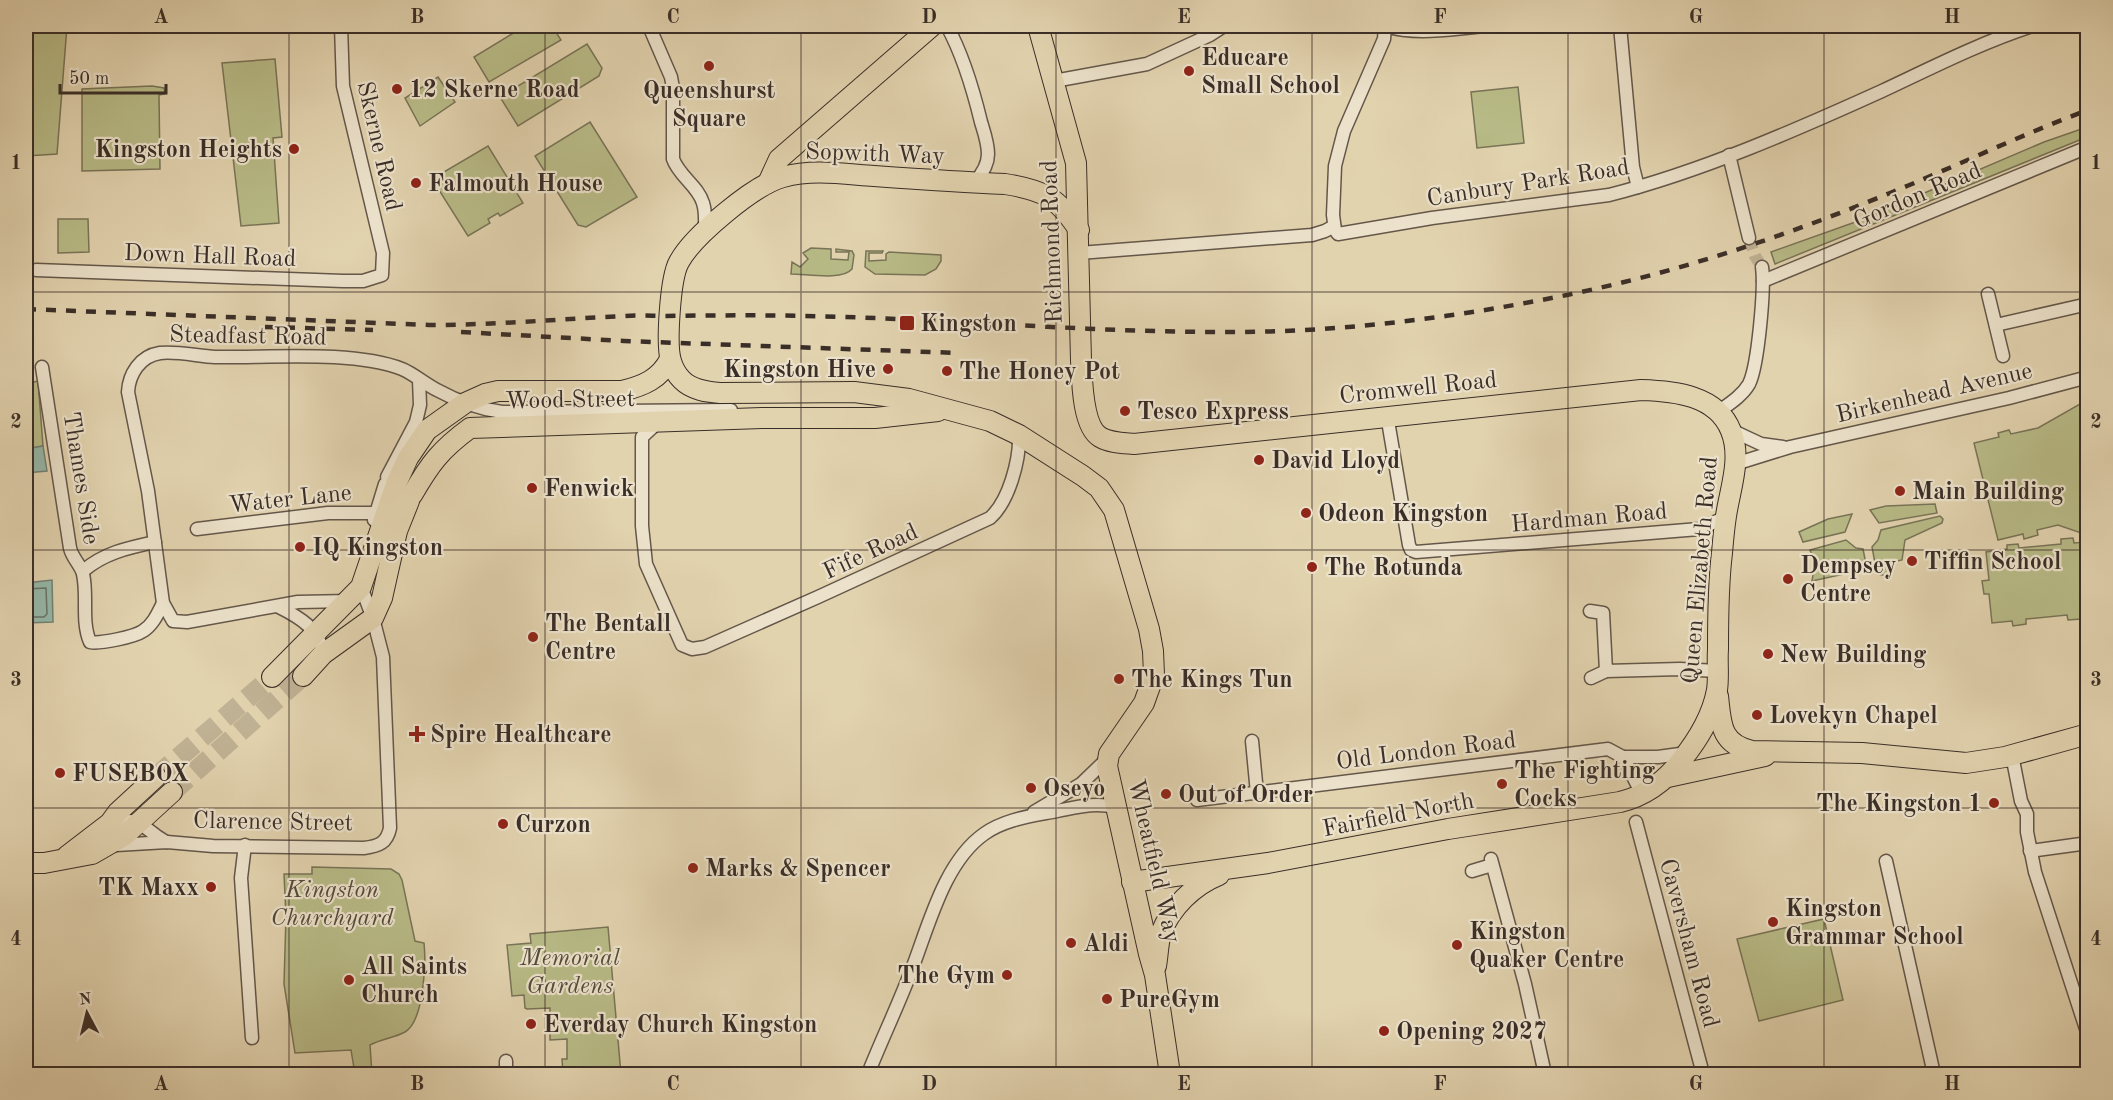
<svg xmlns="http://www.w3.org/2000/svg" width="2113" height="1100" font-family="'Old Standard TT',serif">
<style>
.green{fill:#b8bb87;stroke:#797458;stroke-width:1.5}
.water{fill:#95b8a9;stroke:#718175;stroke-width:1.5}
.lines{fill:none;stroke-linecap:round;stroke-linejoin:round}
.shore{stroke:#687368;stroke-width:1.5}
.minor-tunnel{stroke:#c0b294;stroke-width:12;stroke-dasharray:12 6;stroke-linecap:butt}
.primary-tunnel{stroke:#c0b294;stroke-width:20;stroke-dasharray:20 10;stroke-linecap:butt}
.minor-casing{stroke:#64574a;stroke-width:15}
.primary-casing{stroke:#3a2e28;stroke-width:22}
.minor{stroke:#ece2cb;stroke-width:12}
.primary{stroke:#e2d3af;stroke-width:20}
.rail{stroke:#3a2e28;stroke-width:4.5;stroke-dasharray:10 10;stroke-linecap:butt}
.grid{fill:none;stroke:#3a2e28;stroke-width:1.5;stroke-opacity:0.55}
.poi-dot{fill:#8f2418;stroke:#ece2cb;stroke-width:2}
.labels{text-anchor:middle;stroke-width:4.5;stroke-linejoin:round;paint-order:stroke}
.poi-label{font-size:24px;font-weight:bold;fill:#3a2e28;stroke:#ece2cb;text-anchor:start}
.street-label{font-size:24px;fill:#3a2e28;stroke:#ece2cb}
.park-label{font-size:24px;font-style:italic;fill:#534a3b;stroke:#ece2cb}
.neatline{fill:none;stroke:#3a2e28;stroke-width:2}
.grid-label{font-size:20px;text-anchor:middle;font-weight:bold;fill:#3a2e28}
</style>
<rect width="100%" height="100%" fill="#e2d3af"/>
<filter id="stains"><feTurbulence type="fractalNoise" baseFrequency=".00333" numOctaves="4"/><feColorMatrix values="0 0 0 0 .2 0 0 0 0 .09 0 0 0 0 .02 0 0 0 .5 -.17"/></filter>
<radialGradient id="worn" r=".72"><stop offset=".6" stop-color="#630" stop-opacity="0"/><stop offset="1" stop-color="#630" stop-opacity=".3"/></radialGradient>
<g class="green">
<path d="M26,26H67L57,154L26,156Z"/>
<path d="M525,26H552L561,40L489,82L474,57Z"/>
<path d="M587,44L602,68L599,76L518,126L500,97Z"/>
<path d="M275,59L282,137L273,138L279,223L241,226L222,63Z"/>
<path d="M438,77L455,102L420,126L405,98Z"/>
<path d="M152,86L164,88L165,94L159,95L160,169L82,171V89Z"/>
<path d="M1518,87L1524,143L1477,148L1471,92Z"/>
<path d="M590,122L637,197L586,227L578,225L535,156Z"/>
<path d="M2087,127V137L1775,264L1771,252L1861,220L2044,142Z"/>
<path d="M488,146L523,203L500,216L498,213L488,219L490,223L468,236L432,179Z"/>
<path d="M58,219H88L89,252L58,253Z"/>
<path d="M811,248L831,249V259L848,260L849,252H836V249L852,251L854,255L852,269C842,281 807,274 791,274L792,262L800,267L808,259L803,253Z"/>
<path d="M866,251H883L882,253H869V261L886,260V254L889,252L941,255V261L936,269L925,275L875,274L865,267Z"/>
<path d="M38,381L43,446L26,449V384Z"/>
<path d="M2087,400V535L2058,525L2037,530L2038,535L2024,539L2023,534L1998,540L1974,443L1999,437L1998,433L2009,430L2011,434L2038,428Z"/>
<path d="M1935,504L1937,513L1879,523L1870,510L1886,506Z"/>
<path d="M1852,514L1845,532L1803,542L1799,532L1828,519Z"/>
<path d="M1940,516L1943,519L1942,523L1905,540L1902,560L1893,562L1889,576L1877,574L1872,547L1878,540L1881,530Z"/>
<path d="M2073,538L2074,543L2087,542V612L2081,613V619L2068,620L2067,615L2026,619V624L2013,626L2012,621L1992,623L1989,594H1984L1982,581L1989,580L1986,552L2007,549V545L2018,544L2019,548L2061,544V539Z"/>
<path d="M1846,540L1856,548L1863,549L1867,569L1812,581L1815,563L1810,550Z"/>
<path d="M312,867L391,869L399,874L402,880L415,941L424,943C426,963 424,1021 405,1032C394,1038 381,1039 370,1045L372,1074H355L351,1050L295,1053L284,984L286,916L284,874H312Z"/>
<path d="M1824,919L1843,1000L1759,1021L1737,939Z"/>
<path d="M608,927L621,1074H563L562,1059H567V1039L550,1040V1008L527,1009L525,1008L524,995L512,996L507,945L531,943L530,934Z"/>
</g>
<g class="water">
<path d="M26,444L27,449L43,446L47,471L26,473Z"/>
<path d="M52,580L53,622L26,623V583Z"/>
</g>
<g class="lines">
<path class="shore" d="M26,589L46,588L47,614L44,617H26"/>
<path class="minor-tunnel" d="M1749,238L1755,256L1762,267"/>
<g class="primary-tunnel">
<path d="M156,777L272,677"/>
<path d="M172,792L303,676"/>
</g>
<defs>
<g id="minor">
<path d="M649,26L671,77L673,88V159C679,176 698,186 703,203C706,212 705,223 705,232"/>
<path d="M947,26C963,55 973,89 981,122C984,132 988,143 988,154C988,165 982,174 975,182"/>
<path d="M1385,26L1384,39L1344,131L1335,166L1333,215L1335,230L1338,234L1432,218L1609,195C1700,172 1796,130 1882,91C1931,68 1980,43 2032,26"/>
<path d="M1386,26C1418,36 1454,28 1487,26"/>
<path d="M1620,26L1633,167L1638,187"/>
<path d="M1054,81L1147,64L1210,35L1224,26"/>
<path d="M1729,155L1749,238"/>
<path d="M1079,253L1312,235L1325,231L1334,226"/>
<path d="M36,270L343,281H363L382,275L383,253L343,86L341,26"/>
<path d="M1763,281L2088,147"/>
<path d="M1988,294L2003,356"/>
<path d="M1996,325L2088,304"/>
<path d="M42,367L70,548C72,558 81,565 83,574C88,596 81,621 90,642C100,644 134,637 143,631C153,625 158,613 163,603"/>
<path d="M1718,412C1729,404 1742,396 1749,384C1758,366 1765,288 1762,267"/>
<path d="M1387,415L1409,545L1411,550L1416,552L1699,529L1726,517"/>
<path d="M657,423L642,437V526L646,564L682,645L692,649L705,647L818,597L990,518C1009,501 1020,460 1019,435"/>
<path d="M1731,430L1761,444L1783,447"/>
<path d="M1735,464L1790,447L2009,398L2088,377"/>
<path d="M387,477L416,422L420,405L419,380"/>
<path d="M374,520L385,484"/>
<path d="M197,529L328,513H386"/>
<path d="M83,571C104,553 127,548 155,542"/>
<path d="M350,601L298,602L187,622L173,621L163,603L148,491L128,392C129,374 140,356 160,353C176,351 198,356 215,357C269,358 352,350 402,369C414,374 425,384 437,390C457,401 479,409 502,412L731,410"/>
<path d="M279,607C299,617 320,629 323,654"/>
<path d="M1590,611L1603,613L1606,671L1680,669L1717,671"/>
<path d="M1591,678L1606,671"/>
<path d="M1252,741L1257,793"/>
<path d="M2012,755L2021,801L2027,814V832L2035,872L2088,1035"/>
<path d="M1623,757H1658L1687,753"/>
<path d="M1197,800L1608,749L1623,757L1642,794"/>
<path d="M1034,812L1081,784L1107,759"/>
<path d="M1636,822L1703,1074"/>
<path d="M110,823C145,816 139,827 166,842"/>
<path d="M116,845L167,842L213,846L364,848C379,846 387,843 390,828L383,657L373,618L361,587"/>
<path d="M245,845L241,878L252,1038"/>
<path d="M2030,851L2088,843"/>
<path d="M1491,859L1525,984L1545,1074"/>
<path d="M1886,861L1934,1074"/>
<path d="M1472,871L1492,865"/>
<path d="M506,1061V1074"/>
<path d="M868,1074C881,1041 897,1008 910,974C928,929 943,863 984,834C1005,819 1032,816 1057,811C1078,807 1094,802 1115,807"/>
</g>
<g id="primary">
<path d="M1038,26L1076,163L1081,360C1082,379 1082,426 1100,437C1110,443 1123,443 1134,444L1641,390C1674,391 1717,395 1731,431C1742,458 1730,489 1726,516C1724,529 1723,541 1722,553C1718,585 1718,617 1718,649C1717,662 1719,677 1717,690C1712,718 1697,741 1680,762C1664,782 1645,796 1620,802L1448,829L1268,863L1132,882"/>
<path d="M768,183L779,159L932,26"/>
<path d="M1079,230C1057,197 1044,190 1005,184C961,182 917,179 874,176C844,174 812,169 783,177C754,185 693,236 679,262C670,278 666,345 671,361C673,368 677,375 682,380C692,390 707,392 720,393L854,392L909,399L990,421L1019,435L1083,476L1099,488L1114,510L1149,629L1153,651L1154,675L1144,703L1109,754L1107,766L1149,954L1155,975L1170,1074"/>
<path d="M396,484L408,458L427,430L465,403L485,394L498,391H622C643,386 660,379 670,359"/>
<path d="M412,495C430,464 440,450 470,428L762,418H875L938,411"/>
<path d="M303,676L323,654L373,618L382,598L397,531L409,501"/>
<path d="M272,677L361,587L394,490"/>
<path d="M1718,696C1721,723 1720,744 1752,751L1862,753L1966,763L2005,757L2088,734"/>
<path d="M1668,777L1765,756"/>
<path d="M67,856L110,823L118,812L156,777"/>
<path d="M26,863H44L92,854L125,835L172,792"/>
<path d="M1156,966C1158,955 1158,943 1161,933C1171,907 1194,885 1219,875"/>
</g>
</defs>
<use href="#minor" class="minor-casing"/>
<use href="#primary" class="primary-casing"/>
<use href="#minor" class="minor"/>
<use href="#primary" class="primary"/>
<g class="rail">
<path d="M26,309L429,325C495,325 559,319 625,316C639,315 653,316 667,316C727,315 786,315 846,317C971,321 1095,332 1220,332C1336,333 1453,318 1567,295C1684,271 1797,232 1907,186C1967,161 2026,133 2088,110"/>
<path d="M265,327L373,330"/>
<path d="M461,332L624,341L958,353"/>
</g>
</g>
<path class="grid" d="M289,26V1074M545,26V1074M801,26V1074M1056,26V1074M1312,26V1074M1568,26V1074M1824,26V1074M26,292H2088M26,550H2088M26,808H2088"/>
<g class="poi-dot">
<circle cx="709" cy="66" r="6"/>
<circle cx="1189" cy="71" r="6"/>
<circle cx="397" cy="89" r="6"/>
<circle cx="294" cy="149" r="6"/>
<circle cx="416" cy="183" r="6"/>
<rect x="899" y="315" width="16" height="16" rx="3"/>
<circle cx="888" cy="369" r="6"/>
<circle cx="947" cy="371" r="6"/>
<circle cx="1125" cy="411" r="6"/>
<circle cx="1259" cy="460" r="6"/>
<circle cx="532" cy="488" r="6"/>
<circle cx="1900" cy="491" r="6"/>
<circle cx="1306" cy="513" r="6"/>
<circle cx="300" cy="547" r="6"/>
<circle cx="1912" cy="561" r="6"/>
<circle cx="1312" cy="567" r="6"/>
<circle cx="1788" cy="579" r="6"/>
<circle cx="533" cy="637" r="6"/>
<circle cx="1768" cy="654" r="6"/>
<circle cx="1119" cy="679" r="6"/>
<circle cx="1757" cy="715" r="6"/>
<path d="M414 725h6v6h6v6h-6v6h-6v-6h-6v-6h6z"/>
<circle cx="60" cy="773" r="6"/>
<circle cx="1502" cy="784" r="6"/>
<circle cx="1031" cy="788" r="6"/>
<circle cx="1166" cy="794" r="6"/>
<circle cx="1994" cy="803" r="6"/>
<circle cx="503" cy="824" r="6"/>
<circle cx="693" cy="868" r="6"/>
<circle cx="211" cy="887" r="6"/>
<circle cx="1773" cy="922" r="6"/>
<circle cx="1071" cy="943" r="6"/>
<circle cx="1457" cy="945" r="6"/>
<circle cx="1007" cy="975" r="6"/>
<circle cx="349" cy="980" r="6"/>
<circle cx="1107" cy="999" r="6"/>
<circle cx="531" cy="1024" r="6"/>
<circle cx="1384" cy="1031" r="6"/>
</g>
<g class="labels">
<g class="poi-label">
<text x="1201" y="65">Educare<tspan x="1201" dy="28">Small School</tspan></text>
<text x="409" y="97">12 Skerne Road</text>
<text x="709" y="98" text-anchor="middle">Queenshurst<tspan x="709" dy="28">Square</tspan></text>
<text x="282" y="157" text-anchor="end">Kingston Heights</text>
<text x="428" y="191">Falmouth House</text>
<text x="920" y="331">Kingston</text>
<text x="876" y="377" text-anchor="end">Kingston Hive</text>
<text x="959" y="379">The Honey Pot</text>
<text x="1137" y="419">Tesco Express</text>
<text x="1271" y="468">David Lloyd</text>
<text x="544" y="496">Fenwick</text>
<text x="1912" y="499">Main Building</text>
<text x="1318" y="521">Odeon Kingston</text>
<text x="312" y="555">IQ Kingston</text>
<text x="1924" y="569">Tiffin School</text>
<text x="1800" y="573">Dempsey<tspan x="1800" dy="28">Centre</tspan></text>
<text x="1324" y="575">The Rotunda</text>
<text x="545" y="631">The Bentall<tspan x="545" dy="28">Centre</tspan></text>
<text x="1780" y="662">New Building</text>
<text x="1131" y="687">The Kings Tun</text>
<text x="1769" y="723">Lovekyn Chapel</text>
<text x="430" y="742">Spire Healthcare</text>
<text x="1514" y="778">The Fighting<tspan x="1514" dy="28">Cocks</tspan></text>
<text x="72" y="781">FUSEBOX</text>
<text x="1043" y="796">Oseyo</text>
<text x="1178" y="802">Out of Order</text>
<text x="1982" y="811" text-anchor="end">The Kingston 1</text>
<text x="515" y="832">Curzon</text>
<text x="705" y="876">Marks &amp; Spencer</text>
<text x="199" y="895" text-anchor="end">TK Maxx</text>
<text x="1785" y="916">Kingston<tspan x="1785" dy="28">Grammar School</tspan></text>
<text x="1469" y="939">Kingston<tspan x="1469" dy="28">Quaker Centre</tspan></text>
<text x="1083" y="951">Aldi</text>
<text x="361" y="974">All Saints<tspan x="361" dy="28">Church</tspan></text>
<text x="995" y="983" text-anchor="end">The Gym</text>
<text x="1119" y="1007">PureGym</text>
<text x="543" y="1032">Everday Church Kingston</text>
<text x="1396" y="1039">Opening 2027</text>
</g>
<g class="street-label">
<text transform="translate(380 146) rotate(77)" y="8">Skerne Road</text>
<text transform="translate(875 153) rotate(2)" y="8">Sopwith Way</text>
<text transform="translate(1528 182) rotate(-9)" y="8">Canbury Park Road</text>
<text transform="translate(1917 195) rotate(-23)" y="8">Gordon Road</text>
<text transform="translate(1051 242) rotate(-92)" y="8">Richmond Road</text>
<text transform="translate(210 255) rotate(2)" y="8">Down Hall Road</text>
<text transform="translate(248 335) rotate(1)" y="8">Steadfast Road</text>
<text transform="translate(1418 387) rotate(-6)" y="8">Cromwell Road</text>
<text transform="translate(1934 392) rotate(-13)" y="8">Birkenhead Avenue</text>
<text transform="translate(570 399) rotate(-1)" y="8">Wood Street</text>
<text transform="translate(82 478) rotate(81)" y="8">Thames Side</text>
<text transform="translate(290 498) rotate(-6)" y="8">Water Lane</text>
<text transform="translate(1589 517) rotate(-5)" y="8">Hardman Road</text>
<text transform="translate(870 551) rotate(-25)" y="8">Fife Road</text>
<text transform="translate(1699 570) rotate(-85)" y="8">Queen Elizabeth Road</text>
<text transform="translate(1426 750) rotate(-7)" y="8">Old London Road</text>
<text transform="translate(1398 814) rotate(-11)" y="8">Fairfield North</text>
<text transform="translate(273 821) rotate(1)" y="8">Clarence Street</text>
<text transform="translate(1155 861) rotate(77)" y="8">Wheatfield Way</text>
<text transform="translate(1690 943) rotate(75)" y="8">Caversham Road</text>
</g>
<g class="park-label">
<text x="332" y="897">Kingston<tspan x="332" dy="28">Churchyard</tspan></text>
<text x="570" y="965">Memorial<tspan x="570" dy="28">Gardens</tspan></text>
</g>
</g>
<rect width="2113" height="1100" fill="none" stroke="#e2d3af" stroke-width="66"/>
<g transform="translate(87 1013) rotate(353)" stroke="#ece2cb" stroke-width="4.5" paint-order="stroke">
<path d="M0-4.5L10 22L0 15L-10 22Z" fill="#3a2e28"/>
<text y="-9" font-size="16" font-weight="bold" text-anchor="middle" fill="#3a2e28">N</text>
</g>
<path d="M60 84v9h106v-9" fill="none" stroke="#3a2e28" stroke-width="3"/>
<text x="69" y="84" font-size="18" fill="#3a2e28" stroke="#ece2cb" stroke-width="4.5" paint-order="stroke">50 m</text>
<rect x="33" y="33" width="2047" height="1034" class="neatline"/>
<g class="grid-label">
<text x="161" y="23">A</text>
<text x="417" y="23">B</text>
<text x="673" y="23">C</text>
<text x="929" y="23">D</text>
<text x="1184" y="23">E</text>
<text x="1440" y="23">F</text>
<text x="1696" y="23">G</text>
<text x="1952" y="23">H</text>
<text x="16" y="169">1</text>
<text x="2096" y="169">1</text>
<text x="16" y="428">2</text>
<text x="2096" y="428">2</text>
<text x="16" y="686">3</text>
<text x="2096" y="686">3</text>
<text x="16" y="945">4</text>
<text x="2096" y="945">4</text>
<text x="161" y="1090">A</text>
<text x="417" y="1090">B</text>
<text x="673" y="1090">C</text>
<text x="929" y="1090">D</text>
<text x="1184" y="1090">E</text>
<text x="1440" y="1090">F</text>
<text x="1696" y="1090">G</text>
<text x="1952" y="1090">H</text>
</g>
<rect width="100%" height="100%" filter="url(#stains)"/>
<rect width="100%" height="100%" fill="url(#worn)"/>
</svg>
